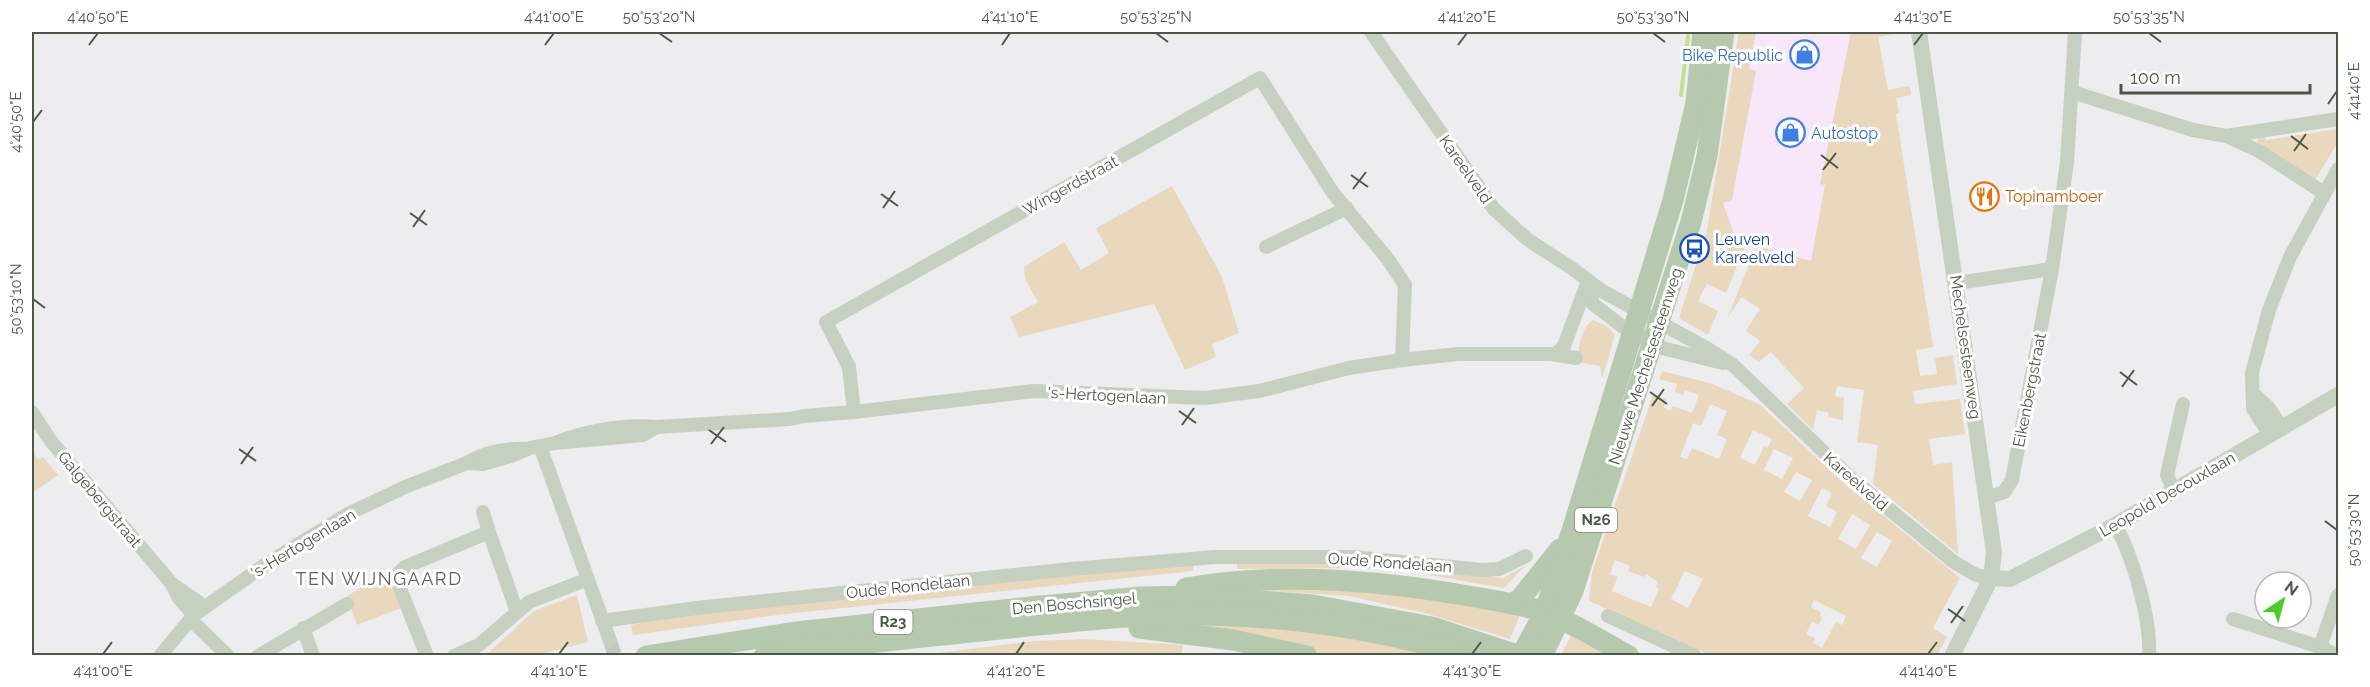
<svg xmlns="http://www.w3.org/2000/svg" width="2370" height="687" font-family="Raleway,sans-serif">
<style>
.commercial{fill:#f8e6f9}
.green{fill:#e9d8be;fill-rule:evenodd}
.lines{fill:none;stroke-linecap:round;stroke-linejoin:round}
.stream{stroke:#bfe28f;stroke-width:4}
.minor-tunnel{stroke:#c5c7c5;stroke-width:14;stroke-dasharray:14 7;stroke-linecap:butt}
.minor{stroke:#c6d0c1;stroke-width:14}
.tertiary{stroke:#c6d0c1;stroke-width:16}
.primary{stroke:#b6c9ae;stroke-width:21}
.ticks{fill:none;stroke:#4c5847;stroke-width:2}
.labels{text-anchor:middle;stroke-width:6;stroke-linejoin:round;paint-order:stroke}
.shield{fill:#fff;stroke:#828a7e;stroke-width:1.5}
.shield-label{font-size:15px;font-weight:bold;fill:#4c5847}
.shop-label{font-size:16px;fill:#366cbe;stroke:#fff;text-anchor:end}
.street-label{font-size:16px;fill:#4c5847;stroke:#fff}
.food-label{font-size:16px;fill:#c56008;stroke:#fff;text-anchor:start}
.transit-label{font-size:16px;fill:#164399;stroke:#fff;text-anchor:start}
.neighbourhood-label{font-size:18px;letter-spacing:1.5px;fill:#5b615a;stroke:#fff}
.neatline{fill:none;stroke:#4c5847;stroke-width:2}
.ticks-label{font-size:15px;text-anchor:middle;fill:#4c5847}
</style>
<rect width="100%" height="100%" fill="#edecef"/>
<path class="commercial" d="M1739,32H1851L1820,184L1825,185L1811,261L1736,239L1712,189L1728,104Z"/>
<g class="green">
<path d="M1739,32H1756L1749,69L1756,71L1732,200L1723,203L1736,239L1747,242L1726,293L1707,284L1698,301L1718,311L1708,335L1679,318L1707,230Z"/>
<path d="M1851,32H1901L1878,37L1888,90L1910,86L1911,95L1896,98L1899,113L1896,114L1933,347L1916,350L1920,376L1937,374L1935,358L1953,355L1957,384L1913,391L1915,404L1960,399L1965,434L1929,439L1933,465L1952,462L1958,554L1873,484L1878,445L1857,442L1864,390L1837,386L1835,396L1844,398L1843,420L1828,417L1829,413L1817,410L1813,430L1787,404L1804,388L1771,352L1759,362L1749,355L1760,341L1746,331L1760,309L1742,297L1727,318L1757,246L1811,261L1825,185L1820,184Z"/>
<path d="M2338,129V142L2315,180L2258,143L2257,141L2259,137H2265L2266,140Z"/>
<path d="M1172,186L1222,277L1239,333L1212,344L1216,357L1185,370L1154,304L1019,337L1010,317L1038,302L1025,279L1024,267L1064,242L1081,270L1109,253L1096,228Z"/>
<path d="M1593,320L1608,327L1615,335L1602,379L1600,366L1577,362C1579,347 1580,329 1593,320Z"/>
<path d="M1662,371L1710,383L1759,404L1848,487L1960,578L1933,628L1947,637L1937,655H1709L1589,601L1592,572L1653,395L1666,399L1664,408L1671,411L1673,406L1692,413L1699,395L1685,390L1683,395L1675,392L1677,384L1659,379ZM1710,404L1727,411L1717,435L1727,439L1719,459L1692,448L1687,459L1680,457L1693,423L1701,426ZM1753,430L1772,439L1767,448L1764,446L1755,465L1740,458ZM1774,449L1793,458L1782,479L1764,470ZM1796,472L1812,480L1800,501L1784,492ZM1822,488L1832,493L1826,506L1837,512L1830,527L1808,516ZM1852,514L1870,525L1856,549L1838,539ZM1877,532L1892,541L1877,567L1861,558ZM1615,560L1630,566L1628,571L1644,577L1646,574L1658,582L1656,587L1659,589L1651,607L1612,591L1618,577L1610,574ZM1685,571L1703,579L1688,608L1671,599ZM1814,600L1846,616L1842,625L1836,622L1822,648L1813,643L1815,638L1806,634L1812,622L1819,625L1822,618L1820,616L1821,612L1811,607Z"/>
<path d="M32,450L38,460L43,457L58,475L32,493Z"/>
<path d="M1353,562L1503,578L1525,566L1504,588L1407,571L1352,568L1237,569V564Z"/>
<path d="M1193,563V571L777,615L633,635L631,625L678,615Z"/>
<path d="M385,573L401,608L357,625L347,596Z"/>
<path d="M1303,585L1394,592L1520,615L1510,639L1425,613L1349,596L1238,589Z"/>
<path d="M577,595L588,642L537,655H481L489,652L534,611Z"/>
<path d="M1200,621L1311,628L1442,655H1327L1304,649L1200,631Z"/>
<path d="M1571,636L1608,656H1560Z"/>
<path d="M1084,639L1183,645L1181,656L921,655L1035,641Z"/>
</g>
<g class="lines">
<path class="stream" d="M1681,95L1688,36"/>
<path class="minor-tunnel" d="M610,641L615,656"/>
<g class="minor">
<path d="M1371,32L1494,209L1527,239L1573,269L1602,291L1708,349L1733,365L1853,480L1954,562L1976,575L1991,578"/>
<path d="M2072,92L2193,130L2226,136L2338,119"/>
<path d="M2226,136L2259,151L2324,193"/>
<path d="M1266,247L1347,208"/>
<path d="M1588,281L1593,304L1623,327L1662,348L1723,363"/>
<path d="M1957,283L2052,269"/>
<path d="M1551,354L1576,358"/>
<path d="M2253,393L2268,407L2282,428"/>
<path d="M32,412L50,440L172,584"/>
<path d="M854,412L849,367L826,322L1260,78L1333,193L1387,258L1405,285L1402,360"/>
<path d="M656,427L790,419L804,416L854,412L1034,391L1205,398L1259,391L1349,368L1402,360L1458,354H1556L1564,346L1588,281"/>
<path d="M2270,435L2253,409L2252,373L2269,310L2290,257L2338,169"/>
<path d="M540,446L610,641"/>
<path d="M528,449C506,448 486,451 467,463L483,464L511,456L530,448L555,443L643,435L656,427C623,424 585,431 555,443"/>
<path d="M2174,491L2167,475L2183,404"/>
<path d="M1987,498L2004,492L2012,480L2052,269L2067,162L2075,32"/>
<path d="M483,512L489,532"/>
<path d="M2115,525C2133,556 2151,619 2149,656"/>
<path d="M194,615L179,598L172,584L204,606"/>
<path d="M1608,616L1695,656"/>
<path d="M190,619L228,656"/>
<path d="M2233,619L2320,647"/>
<path d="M602,621L697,608L1071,569L1215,557H1352L1482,570L1499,569L1526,556"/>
<path d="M303,628L313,656"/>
<path d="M160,656L194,615L266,564L348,514L405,487L467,463"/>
<path d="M258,656L347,604"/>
<path d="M427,656L397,581V575L405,567L489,532L517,612"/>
<path d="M454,656L479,645L529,602L588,579"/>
<path d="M2338,656L2320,647L2338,595"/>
</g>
<g class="tertiary">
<path d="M1919,32L1994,552L1991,578L1952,656"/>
<path d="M1991,578L2010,579L2115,525L2338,395"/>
</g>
<g class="primary">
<path d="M1186,588C1278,572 1372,579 1463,595C1490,600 1518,603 1544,612C1574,623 1601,641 1629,656"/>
<path d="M1511,604L1520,599L1560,549"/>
<path d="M1139,628L1233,640L1307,656"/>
<path d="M646,656L796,632L1030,607L1141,597L1195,596L1313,605L1432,627L1520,656"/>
<path d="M764,656C839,645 915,638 990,630C1062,623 1135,613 1207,615C1296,617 1383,630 1467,656"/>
<path d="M1521,656L1544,613L1571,534L1673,200L1696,103L1703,32"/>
<path d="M1542,656L1573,591L1691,222L1707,156L1724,32"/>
</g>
</g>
<path class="ticks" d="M659,33L672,42M1156,33L1168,42M1653,33L1665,42M2149,33L2161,42M89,45L98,33M545,45L554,33M1002,45L1010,33M1458,45L1467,33M1914,45L1923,33M2328,104L2337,91M33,122L42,110M2291,136L2308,149M2294,151L2306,134M1821,155L1838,168M1823,170L1836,153M1351,175L1368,187M1353,189L1366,172M881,194L898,206M883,208L895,191M410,213L427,225M413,227L425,210M33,299L45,308M2120,372L2137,385M2122,387L2134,370M1650,392L1667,404M1652,406L1664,389M1179,411L1196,423M1182,425L1194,408M709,430L726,442M711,444L724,427M239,449L256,461M241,464L253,447M2325,521L2337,530M1948,609L1965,621M1951,623L1963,606M103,654L112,642M559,654L568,642M1016,654L1024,642M1472,654L1481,642M1928,654L1937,642"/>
<defs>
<symbol id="shop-ring" viewBox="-11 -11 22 22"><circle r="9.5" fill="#fff" stroke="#3f7fe0" stroke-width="1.5"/><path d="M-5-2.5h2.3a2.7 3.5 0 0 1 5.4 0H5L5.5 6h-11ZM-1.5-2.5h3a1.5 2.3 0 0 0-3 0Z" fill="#3f7fe0"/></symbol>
<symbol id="restaurant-ring" viewBox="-11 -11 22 22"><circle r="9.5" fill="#fff" stroke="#e8710a" stroke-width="1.5"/><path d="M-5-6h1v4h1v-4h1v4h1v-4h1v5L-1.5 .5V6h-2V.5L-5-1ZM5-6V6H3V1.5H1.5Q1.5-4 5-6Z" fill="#e8710a"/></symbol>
<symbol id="bus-ring" viewBox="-11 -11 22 22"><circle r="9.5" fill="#fff" stroke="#1a4fb4" stroke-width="1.5"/><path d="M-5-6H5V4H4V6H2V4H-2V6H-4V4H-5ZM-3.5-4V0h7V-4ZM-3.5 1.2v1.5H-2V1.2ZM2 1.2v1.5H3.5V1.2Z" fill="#1a4fb4"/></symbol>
</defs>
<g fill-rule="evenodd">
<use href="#shop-ring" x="1788" y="38" width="33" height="33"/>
<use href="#shop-ring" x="1774" y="116" width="33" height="33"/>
<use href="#restaurant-ring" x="1968" y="180" width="33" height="33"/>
<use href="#bus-ring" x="1678" y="232" width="33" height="33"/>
</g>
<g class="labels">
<g class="shield">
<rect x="1575" y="508" width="42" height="24" rx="4.5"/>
<rect x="873.5" y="610" width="39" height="24" rx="4.5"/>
</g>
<g class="shield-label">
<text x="1596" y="525">N26</text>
<text x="893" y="627">R23</text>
</g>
<g class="shop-label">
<text x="1783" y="61">Bike Republic</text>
<text x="1811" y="139" text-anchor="start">Autostop</text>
</g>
<g class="street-label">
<text transform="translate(1466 169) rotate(55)" y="6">Kareelveld</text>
<text transform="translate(1070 185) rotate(-29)" y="6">Wingerdstraat</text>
<text transform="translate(1966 347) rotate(82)" y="6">Mechelsesteenweg</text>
<text transform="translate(1645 366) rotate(-72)" y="6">Nieuwe Mechelsesteenweg</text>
<text transform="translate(2029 390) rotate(-79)" y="6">Eikenbergstraat</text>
<text transform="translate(1107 395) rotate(3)" y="6">'s-Hertogenlaan</text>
<text transform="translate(1856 481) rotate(41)" y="6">Kareelveld</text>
<text transform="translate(2167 494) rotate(-30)" y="6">Leopold Decouxlaan</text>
<text transform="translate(100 499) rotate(50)" y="6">Galgebergstraat</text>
<text transform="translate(303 543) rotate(-31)" y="6">'s-Hertogenlaan</text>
<text transform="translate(1390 562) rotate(4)" y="6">Oude Rondelaan</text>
<text transform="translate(908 586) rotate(-6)" y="6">Oude Rondelaan</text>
<text transform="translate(1074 603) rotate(-5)" y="6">Den Boschsingel</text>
</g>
<g class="food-label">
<text x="2005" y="202">Topinamboer</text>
</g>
<g class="transit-label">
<text x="1715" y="245">Leuven<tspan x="1715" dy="18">Kareelveld</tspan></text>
</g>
<g class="neighbourhood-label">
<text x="379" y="585">TEN WIJNGAARD</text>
</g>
</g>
<rect width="2370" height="687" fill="none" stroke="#ffffff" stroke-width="66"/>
<g transform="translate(2283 600) rotate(36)"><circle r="28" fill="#ffffff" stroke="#b7bcb5" stroke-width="1.5"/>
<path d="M0-4.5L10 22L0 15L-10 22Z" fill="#4dcb2a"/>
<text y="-9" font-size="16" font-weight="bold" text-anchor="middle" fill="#4c5847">N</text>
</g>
<path d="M2121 84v9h189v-9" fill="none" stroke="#4c5847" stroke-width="3"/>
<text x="2130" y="84" font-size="18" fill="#4c5847" stroke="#ffffff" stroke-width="4.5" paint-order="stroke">100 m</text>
<rect x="33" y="33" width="2304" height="621" class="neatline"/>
<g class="ticks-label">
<text x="98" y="22">4°40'50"E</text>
<text x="554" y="22">4°41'00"E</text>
<text x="659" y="22">50°53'20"N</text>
<text x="1010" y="22">4°41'10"E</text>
<text x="1156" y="22">50°53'25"N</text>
<text x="1467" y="22">4°41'20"E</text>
<text x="1653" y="22">50°53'30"N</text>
<text x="1923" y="22">4°41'30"E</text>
<text x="2149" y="22">50°53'35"N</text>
<text transform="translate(2354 91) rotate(-90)" y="5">4°41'40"E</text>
<text transform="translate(16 122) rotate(-90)" y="5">4°40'50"E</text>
<text transform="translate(16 299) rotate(-90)" y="5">50°53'10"N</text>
<text transform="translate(2354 530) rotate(-90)" y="5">50°53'30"N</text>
<text x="103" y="676">4°41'00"E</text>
<text x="559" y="676">4°41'10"E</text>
<text x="1016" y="676">4°41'20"E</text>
<text x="1472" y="676">4°41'30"E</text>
<text x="1928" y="676">4°41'40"E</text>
</g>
</svg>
